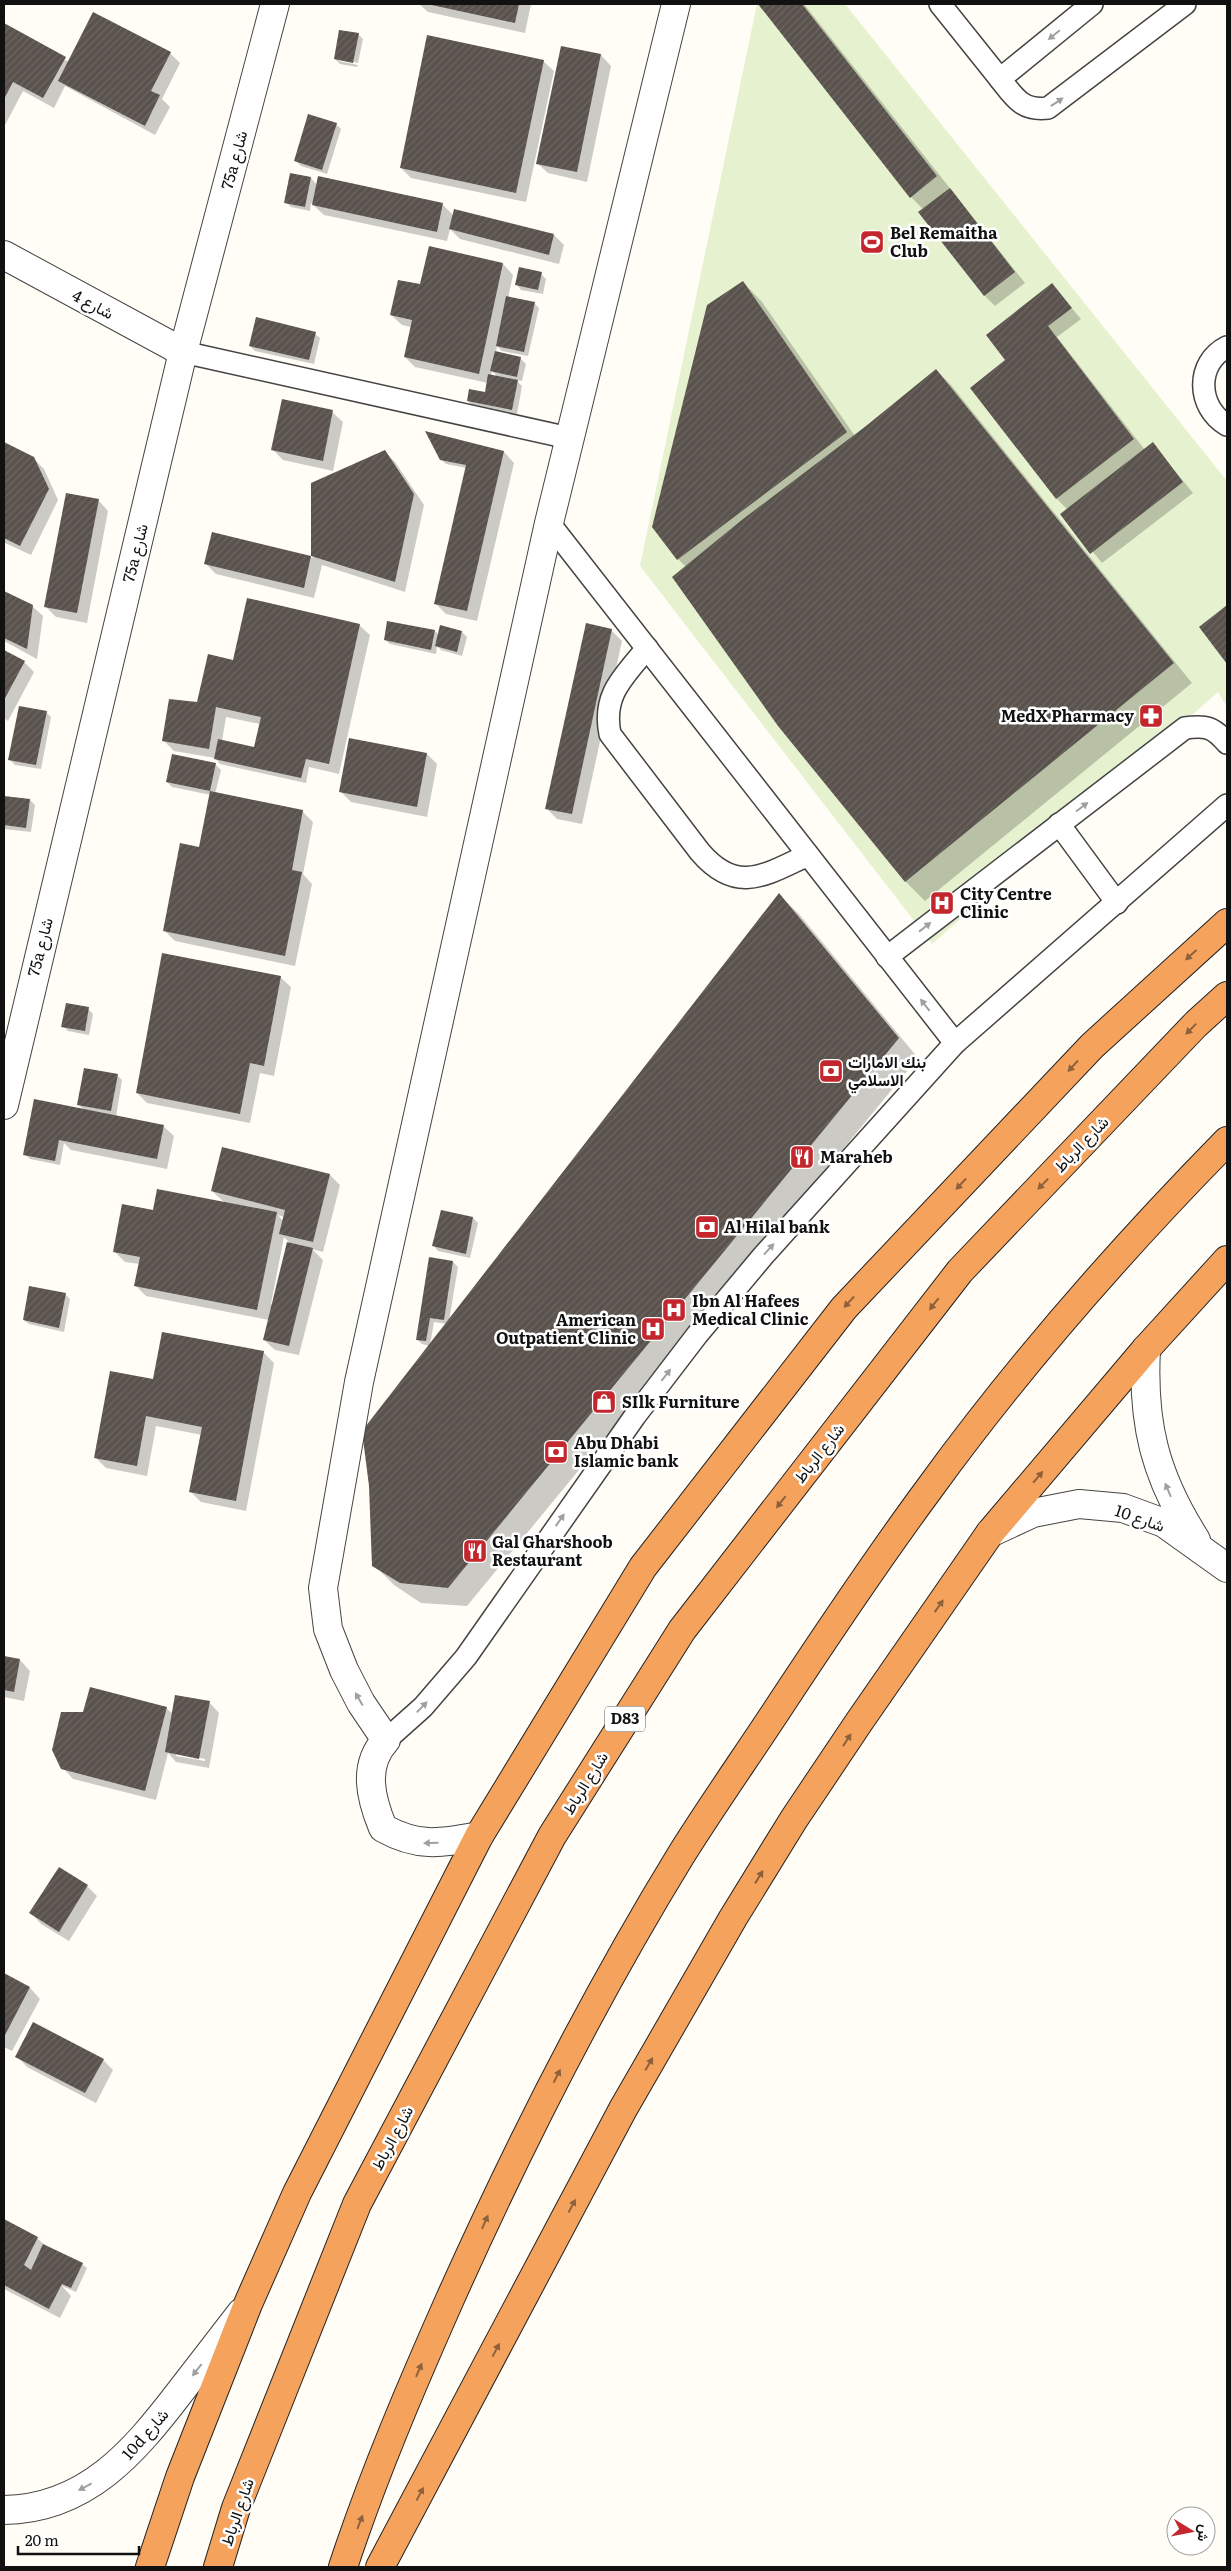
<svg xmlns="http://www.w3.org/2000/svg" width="1231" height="2571" font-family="Literata,Vazirmatn,serif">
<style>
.pitch{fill:#e6f2cf}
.shadow{fill:#0003;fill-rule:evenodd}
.building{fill:url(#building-hatch)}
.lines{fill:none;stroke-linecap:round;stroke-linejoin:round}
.service-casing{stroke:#444;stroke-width:24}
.minor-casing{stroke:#444;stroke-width:30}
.tertiary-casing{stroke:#444;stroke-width:30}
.motorway-casing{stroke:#222;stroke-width:30}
.service{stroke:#fff;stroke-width:21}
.minor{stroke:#fff;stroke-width:28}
.tertiary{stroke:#fff;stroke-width:28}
.motorway{stroke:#f5a25d;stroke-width:28}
.oneway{fill:#a0a0a0}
.oneway2{fill:#8e613b}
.labels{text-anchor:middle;stroke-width:5;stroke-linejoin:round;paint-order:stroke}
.shield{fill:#fff;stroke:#585858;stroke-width:1}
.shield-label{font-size:15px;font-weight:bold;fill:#111}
.street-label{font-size:16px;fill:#111;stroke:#fff}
.poi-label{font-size:16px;font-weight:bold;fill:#111;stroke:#fff;text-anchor:start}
</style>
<defs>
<pattern id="building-hatch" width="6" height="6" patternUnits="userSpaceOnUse" patternTransform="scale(1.25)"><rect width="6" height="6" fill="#5a524d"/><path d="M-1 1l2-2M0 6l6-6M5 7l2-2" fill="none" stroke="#6d6662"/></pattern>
</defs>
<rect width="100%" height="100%" fill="#fffdf5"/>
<path class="pitch" d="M757,4H845L1227,481V707L1218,692L932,944L640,566Z"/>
<g class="shadow">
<path d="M419,4H531L525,33L428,12Z"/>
<path d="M760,4H804L1025,283L995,306L985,296L920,213L924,210L911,197Z"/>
<path d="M4,25L69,62L170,53L180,63L162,99L170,107L155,135L65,86L54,108L23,91L4,127Z"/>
<path d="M358,34L363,39L358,63L339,59V61L358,65L357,67L340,64L335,59Z"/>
<path d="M562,47L601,55L611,66L587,182L548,173L537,163Z"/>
<path d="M543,61L554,71L526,202L411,178L401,168Z"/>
<path d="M336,124L341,129L327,174L301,166L296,161Z"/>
<path d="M291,174L311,178L317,185L442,204L453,215L554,235L564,245L559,264L460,239L450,229L447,241L324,215L311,203L310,211L291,207L286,202Z"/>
<path d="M430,248L503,264L513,275L508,298L534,303L539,308L528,356L502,351L497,346L496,353L521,359L526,364L522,381L516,380L522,386L517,414L473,406L468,401L486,393L488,383L415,367L405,357L411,327L402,325L391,315L421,286ZM492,371L499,378L491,376Z"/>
<path d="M541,274L546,279L543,294L521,290L517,285Z"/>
<path d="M743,282L762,302L855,436L936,370L951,385L1192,683L925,901L906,882L779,725L686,567L678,559Z"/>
<path d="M1052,285L1081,319L1057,337L1145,450L1153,444L1193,493L1102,563L1062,514L1068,510L1057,499L972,388L1007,360Z"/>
<path d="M315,334L320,338L314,364L255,351L250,346Z"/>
<path d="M332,412L343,422L333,471L283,460L273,450Z"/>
<path d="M4,444L33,458L44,469L58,500L31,555L5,543L4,545Z"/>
<path d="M384,451L395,462L424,505L405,592L322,565L314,598L216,574L206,564L213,533L313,558L312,484Z"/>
<path d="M504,452L514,463L477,621L446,614L436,604L467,468L446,464L441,459Z"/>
<path d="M98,500L108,511L87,623L56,617L46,607Z"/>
<path d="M4,592L32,606L43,616L37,659L4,641Z"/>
<path d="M1227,606V662L1201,627Z"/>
<path d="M359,625L370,635L339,774L309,767L306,783L220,764L215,758L174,751L164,741L234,661ZM226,717L260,724L255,749L222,741Z"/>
<path d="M611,630L622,641L582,824L557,819L547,809Z"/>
<path d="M435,631L439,635L462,632L467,637L462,656L441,650L437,646L436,654L390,644L385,640Z"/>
<path d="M4,651L24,662L34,672L8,721L4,718Z"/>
<path d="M46,712L51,717L41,769L15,765L10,760Z"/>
<path d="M427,754L437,764L427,817L351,802L341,792Z"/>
<path d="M216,765L221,770L215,794L303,812L313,822L303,874L312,884L295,966L175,941L164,930L200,848L211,795L172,787L167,782Z"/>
<path d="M4,797L30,800L35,805L31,832L4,829Z"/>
<path d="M779,895L799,914L918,1058L467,1606L421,1603L394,1585L374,1565L430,1346L422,1344L417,1339L430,1258L453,1262L458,1267L449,1321ZM434,1322L447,1324L430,1345Z"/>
<path d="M280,977L291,987L274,1076L260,1073L250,1123L147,1103L137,1093Z"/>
<path d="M88,1009L93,1014L89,1035L68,1031L63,1026Z"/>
<path d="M117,1075L122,1080L116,1117L163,1126L174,1136L167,1169L71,1150L64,1143L60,1165L30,1159L25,1154L85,1111L78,1104Z"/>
<path d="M222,1148L330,1175L340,1185L323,1252L312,1249L323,1260L299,1355L275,1350L264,1340L269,1320L146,1296L136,1286L140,1264L125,1262L114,1251L154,1211L225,1203L212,1191ZM278,1215L284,1217L283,1221ZM284,1237L291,1244L273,1305L271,1304Z"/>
<path d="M442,1212L473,1218L478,1223L470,1258L438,1251L434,1246Z"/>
<path d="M65,1294L70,1299L64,1332L29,1324L24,1320Z"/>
<path d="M163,1334L264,1353L274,1363L246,1511L201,1502L191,1492L202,1435L156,1426L147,1476L106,1468L95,1457L154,1381Z"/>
<path d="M4,1657L20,1660L30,1671L24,1701L4,1697Z"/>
<path d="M209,1702L219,1713L209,1768L176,1762L168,1753L156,1800L73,1779L63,1768L166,1708L173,1714ZM176,1753L205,1759V1761L176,1756Z"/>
<path d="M87,1886L97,1896L69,1941L41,1924L31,1913Z"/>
<path d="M4,1974L30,1988L40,1999L12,2051L4,2047Z"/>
<path d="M17,2056L103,2060L113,2070L96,2103L27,2067Z"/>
<path d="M4,2220L37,2238L47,2247L82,2264L87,2268L76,2292L62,2286L71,2296L60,2318L4,2289Z"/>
</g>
<g class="building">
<path d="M427,4H519L515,23Z"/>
<path d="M758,4H802L937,176L910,198Z"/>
<path d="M93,12L171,52L151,91L160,95L145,126L58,81Z"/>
<path d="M4,23L66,57L43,98L13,82L4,99Z"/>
<path d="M339,30L359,33L353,63L334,59Z"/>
<path d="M427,35L544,60L516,193L400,168Z"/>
<path d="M561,46L601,54L577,172L536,164Z"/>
<path d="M308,114L337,123L322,170L294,161Z"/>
<path d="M290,173L311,177L305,207L284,203Z"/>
<path d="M318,176L443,203L437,232L312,205Z"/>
<path d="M950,188L1015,272L984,296L918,212Z"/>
<path d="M454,209L554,234L549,255L449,229Z"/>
<path d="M429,246L503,263L479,374L404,357L412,320L390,315L398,280L420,284Z"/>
<path d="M519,267L542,272L538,290L515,285Z"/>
<path d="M743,281L847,432L677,560L652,527L707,305Z"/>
<path d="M1052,283L1072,308L1048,326L1134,439L1056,499L970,388L1005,360L986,335Z"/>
<path d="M506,296L535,302L524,352L496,346Z"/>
<path d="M256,317L316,332L309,360L249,346Z"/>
<path d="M495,351L521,357L517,377L490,371Z"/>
<path d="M936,369L1174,663L905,882L778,726L672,577L743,519L866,426Z"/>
<path d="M488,374L518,380L512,410L467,401L469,389L485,392Z"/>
<path d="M282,399L333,410L323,461L271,450Z"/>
<path d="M425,431L504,451L467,611L434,604L466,465L440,460Z"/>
<path d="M4,442L34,457L49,489L20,546L4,538Z"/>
<path d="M1153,442L1183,482L1090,554L1060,514Z"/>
<path d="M385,450L414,494L395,582L311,556V483Z"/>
<path d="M66,493L99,499L77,613L44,607Z"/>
<path d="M212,532L311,556L304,588L204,564Z"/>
<path d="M4,591L33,605L27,649L4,638Z"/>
<path d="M247,598L360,624L329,764L306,759L301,778L214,759L218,739L254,747L261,717L216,707L209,749L162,741L169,699L197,702L208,654L233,660Z"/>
<path d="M1227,605V664L1199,627Z"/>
<path d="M387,621L435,630L431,650L384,640Z"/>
<path d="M586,623L612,629L572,814L545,809Z"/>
<path d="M440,625L462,631L457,652L435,646Z"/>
<path d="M4,650L25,661L4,700Z"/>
<path d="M19,706L47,711L36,765L8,760Z"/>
<path d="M349,738L427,753L417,807L339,792Z"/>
<path d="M172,754L216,763L210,791L166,782Z"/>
<path d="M210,791L303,810L292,870L302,872L285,956L163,931L180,843L199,847Z"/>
<path d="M4,796L30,799L26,828L4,825Z"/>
<path d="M779,893L899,1038L448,1588L400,1583L372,1566L369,1486L362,1431Z"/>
<path d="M162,953L281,976L264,1066L250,1063L240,1114L136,1093Z"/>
<path d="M66,1003L89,1007L85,1031L61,1027Z"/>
<path d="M84,1068L118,1074L111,1111L77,1105Z"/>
<path d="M34,1099L164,1125L157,1159L59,1140L55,1161L23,1155Z"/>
<path d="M222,1147L330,1174L313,1242L279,1234L285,1210L211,1191Z"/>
<path d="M157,1189L277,1212L257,1310L134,1286L140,1257L113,1252L122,1204L153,1210Z"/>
<path d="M441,1210L473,1217L466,1254L432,1246Z"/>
<path d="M287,1242L313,1248L289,1346L263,1340Z"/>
<path d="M429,1257L453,1261L444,1320L430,1318L426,1341L416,1340Z"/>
<path d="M29,1286L66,1293L59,1328L23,1320Z"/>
<path d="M162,1332L264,1351L236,1501L189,1492L202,1427L146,1416L137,1466L94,1458L110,1371L153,1379Z"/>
<path d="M4,1656L20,1659L14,1692L4,1690Z"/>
<path d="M90,1687L167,1707L145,1791L61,1769L52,1750L61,1712H83Z"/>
<path d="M175,1695L210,1701L199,1759L165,1752Z"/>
<path d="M59,1867L88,1885L59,1932L29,1913Z"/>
<path d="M4,1973L30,1987L4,2037Z"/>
<path d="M33,2022L104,2059L85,2093L15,2057Z"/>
<path d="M4,2219L38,2237L24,2265L31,2270L43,2244L83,2263L71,2288L62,2284L49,2309L4,2285Z"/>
</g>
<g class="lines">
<defs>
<g id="service">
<path d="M940,4L1000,79"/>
<path d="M1092,4L1000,79C1015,98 1022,111 1048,108L1185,4"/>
<path d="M1227,347C1195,363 1197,408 1227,425"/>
<path d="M183,352L569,438"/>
<path d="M549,523L955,1043"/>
<path d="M647,648C624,677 602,694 610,734L700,852C737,895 765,875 808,855"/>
<path d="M1059,824L1117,903"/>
<path d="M887,957L1185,728C1206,725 1213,727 1227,743"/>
<path d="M386,1740L423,1707L466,1657L635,1416L697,1335L763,1256L955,1043L1227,805"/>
</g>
<g id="minor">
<path d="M4,255L183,352"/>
<path d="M4,1105L183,352L275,4"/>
<path d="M479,1836C441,1843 419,1848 383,1828C371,1799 362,1766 386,1740L361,1703L344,1670L328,1629L323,1588L359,1382L549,523L676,4"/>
<path d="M4,2510C86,2509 134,2452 180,2392C200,2366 221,2339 241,2313"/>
</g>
<g id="tertiary">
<path d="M1146,1349C1142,1424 1155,1476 1196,1540"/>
<path d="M990,1533L1033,1513L1079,1504L1123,1508L1164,1523L1227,1568"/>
</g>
<g id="motorway">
<path d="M150,2567L180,2477L248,2304L297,2193L479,1836L643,1567L844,1308L1092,1046L1227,923"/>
<path d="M218,2567L236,2508L357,2204L552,1836L682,1630L960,1271L1196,1024L1227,996"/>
<path d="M343,2567C373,2476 411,2387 450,2299C518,2147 594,1997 681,1855C711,1807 744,1760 775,1713C825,1637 875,1562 929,1489C1019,1365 1120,1250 1227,1141"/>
<path d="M380,2567L623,2109L733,1918L794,1819L859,1722L990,1533L1146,1349L1227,1260"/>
</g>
</defs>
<use href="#service" class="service-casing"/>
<use href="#minor" class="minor-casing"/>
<use href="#tertiary" class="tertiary-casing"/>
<use href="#motorway" class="motorway-casing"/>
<use href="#service" class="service"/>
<use href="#minor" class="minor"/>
<use href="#tertiary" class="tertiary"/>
<use href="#motorway" class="motorway"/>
</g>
<defs><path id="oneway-solid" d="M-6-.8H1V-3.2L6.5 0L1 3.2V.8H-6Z" transform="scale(1.25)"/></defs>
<g class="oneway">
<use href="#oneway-solid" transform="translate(1054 35) rotate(141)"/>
<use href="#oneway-solid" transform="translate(1057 102) rotate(-34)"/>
<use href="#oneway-solid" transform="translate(1082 807) rotate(-37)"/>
<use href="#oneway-solid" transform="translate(925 927) rotate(-38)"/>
<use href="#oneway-solid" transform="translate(925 1005) rotate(-128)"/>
<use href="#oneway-solid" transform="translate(769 1249) rotate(-48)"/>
<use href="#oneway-solid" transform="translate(666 1375) rotate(-52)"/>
<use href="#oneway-solid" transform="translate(1168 1490) rotate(-113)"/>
<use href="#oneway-solid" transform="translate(560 1520) rotate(-55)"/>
<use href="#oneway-solid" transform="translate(359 1699) rotate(-120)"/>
<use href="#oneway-solid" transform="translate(422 1707) rotate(-46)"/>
<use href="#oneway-solid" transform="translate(431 1843) rotate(178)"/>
<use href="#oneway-solid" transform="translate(197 2370) rotate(128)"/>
<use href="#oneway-solid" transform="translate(85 2487) rotate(152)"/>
</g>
<g class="oneway2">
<use href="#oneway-solid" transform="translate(1191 955) rotate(138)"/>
<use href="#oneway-solid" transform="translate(1191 1029) rotate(134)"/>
<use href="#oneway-solid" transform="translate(1073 1066) rotate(133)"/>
<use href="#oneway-solid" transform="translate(961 1184) rotate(133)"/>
<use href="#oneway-solid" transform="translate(1043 1184) rotate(134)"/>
<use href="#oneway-solid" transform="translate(849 1302) rotate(133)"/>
<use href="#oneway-solid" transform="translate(934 1304) rotate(128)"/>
<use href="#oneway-solid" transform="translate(1038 1477) rotate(-50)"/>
<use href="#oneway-solid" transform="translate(781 1502) rotate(128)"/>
<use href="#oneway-solid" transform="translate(939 1606) rotate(-55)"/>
<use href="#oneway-solid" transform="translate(847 1740) rotate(-57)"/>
<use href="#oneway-solid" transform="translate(759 1877) rotate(-58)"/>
<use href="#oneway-solid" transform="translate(649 2064) rotate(-60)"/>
<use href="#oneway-solid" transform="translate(557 2076) rotate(-63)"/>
<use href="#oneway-solid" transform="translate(572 2206) rotate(-62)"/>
<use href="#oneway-solid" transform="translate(485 2222) rotate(-66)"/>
<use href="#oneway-solid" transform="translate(496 2350) rotate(-62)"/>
<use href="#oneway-solid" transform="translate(419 2370) rotate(-67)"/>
<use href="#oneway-solid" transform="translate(420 2494) rotate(-62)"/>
<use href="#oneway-solid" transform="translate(360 2522) rotate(-69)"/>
</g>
<defs>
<symbol id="stadium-square" viewBox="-11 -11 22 22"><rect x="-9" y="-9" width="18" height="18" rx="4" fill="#c4262e" stroke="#fff"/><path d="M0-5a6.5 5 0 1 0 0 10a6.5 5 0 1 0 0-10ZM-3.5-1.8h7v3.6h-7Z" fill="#fff"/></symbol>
<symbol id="pharmacy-square" viewBox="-11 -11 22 22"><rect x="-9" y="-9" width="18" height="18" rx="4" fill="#c4262e" stroke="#fff"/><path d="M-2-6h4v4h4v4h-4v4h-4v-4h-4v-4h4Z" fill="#fff"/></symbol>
<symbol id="hospital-square" viewBox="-11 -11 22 22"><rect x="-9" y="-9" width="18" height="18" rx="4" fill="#c4262e" stroke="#fff"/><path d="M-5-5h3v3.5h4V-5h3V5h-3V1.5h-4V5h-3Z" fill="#fff"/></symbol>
<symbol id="bank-square" viewBox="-11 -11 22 22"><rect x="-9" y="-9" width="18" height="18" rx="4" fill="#c4262e" stroke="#fff"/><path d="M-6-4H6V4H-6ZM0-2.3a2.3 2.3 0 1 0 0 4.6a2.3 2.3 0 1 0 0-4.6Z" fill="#fff"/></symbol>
<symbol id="restaurant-square" viewBox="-11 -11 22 22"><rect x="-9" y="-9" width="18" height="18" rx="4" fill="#c4262e" stroke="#fff"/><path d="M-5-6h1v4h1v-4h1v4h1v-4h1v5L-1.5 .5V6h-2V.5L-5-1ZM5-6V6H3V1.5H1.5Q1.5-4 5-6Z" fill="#fff"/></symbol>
<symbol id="shop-square" viewBox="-11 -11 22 22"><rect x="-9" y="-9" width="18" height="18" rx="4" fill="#c4262e" stroke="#fff"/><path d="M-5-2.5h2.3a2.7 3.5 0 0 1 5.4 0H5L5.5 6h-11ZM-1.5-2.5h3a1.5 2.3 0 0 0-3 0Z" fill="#fff"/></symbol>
</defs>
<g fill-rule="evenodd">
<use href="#stadium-square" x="858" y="228" width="28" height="28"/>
<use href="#pharmacy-square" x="1137" y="702" width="28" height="28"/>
<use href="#hospital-square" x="928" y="889" width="28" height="28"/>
<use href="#bank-square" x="817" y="1057" width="28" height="28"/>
<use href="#restaurant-square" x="788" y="1143" width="28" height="28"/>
<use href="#bank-square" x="693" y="1213" width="28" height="28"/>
<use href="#hospital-square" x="660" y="1296" width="28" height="28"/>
<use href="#hospital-square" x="639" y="1315" width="28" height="28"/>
<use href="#shop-square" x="590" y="1388" width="28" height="28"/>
<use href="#bank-square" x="542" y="1438" width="28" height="28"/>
<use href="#restaurant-square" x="461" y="1537" width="28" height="28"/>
</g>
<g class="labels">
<rect class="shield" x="605" y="1706.5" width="40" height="25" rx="4"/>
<g class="shield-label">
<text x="625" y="1724">D83</text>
</g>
<g class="street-label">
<text transform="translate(234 160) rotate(-75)" y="6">75a شارع</text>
<text transform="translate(93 304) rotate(28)" y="6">شارع 4</text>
<text transform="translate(135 553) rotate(-76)" y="6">75a شارع</text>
<text transform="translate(40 947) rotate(-76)" y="6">75a شارع</text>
<text transform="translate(1081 1144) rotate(-46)" y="6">شارع الرباط</text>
<text transform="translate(819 1453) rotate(-52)" y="6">شارع الرباط</text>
<text transform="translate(1140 1518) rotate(19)" y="6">شارع 10</text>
<text transform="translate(585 1783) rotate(-58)" y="6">شارع الرباط</text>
<text transform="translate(392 2138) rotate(-62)" y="6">شارع الرباط</text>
<text transform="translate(145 2434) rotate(-49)" y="6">10d شارع</text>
<text transform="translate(237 2512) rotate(-71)" y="6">شارع الرباط</text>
</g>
<g class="poi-label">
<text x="890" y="239">Bel Remaitha<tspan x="890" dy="18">Club</tspan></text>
<text x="1134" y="722" text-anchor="end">MedX Pharmacy</text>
<text x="960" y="900">City Centre<tspan x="960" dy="18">Clinic</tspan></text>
<text x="848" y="1068">بنك الامارات<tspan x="848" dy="18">الاسلامي</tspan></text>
<text x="820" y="1163">Maraheb</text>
<text x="724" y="1233">Al Hilal bank</text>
<text x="692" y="1307">Ibn Al Hafees<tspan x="692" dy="18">Medical Clinic</tspan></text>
<text x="636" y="1326" text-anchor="end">American<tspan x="636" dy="18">Outpatient Clinic</tspan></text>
<text x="622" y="1408">SIlk Furniture</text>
<text x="574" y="1449">Abu Dhabi<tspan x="574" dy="18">Islamic bank</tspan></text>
<text x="492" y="1548">Gal Gharshoob<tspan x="492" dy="18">Restaurant</tspan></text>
</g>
</g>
<rect width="1231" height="2571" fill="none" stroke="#111111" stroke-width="10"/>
<g transform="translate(1191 2531) rotate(100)"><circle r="24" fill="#ffffff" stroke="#a0a0a0"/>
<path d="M0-4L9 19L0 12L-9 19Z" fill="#c4262e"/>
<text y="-8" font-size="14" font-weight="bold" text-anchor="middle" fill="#111111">ش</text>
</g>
<path d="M18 2546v8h121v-8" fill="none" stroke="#111111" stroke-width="2.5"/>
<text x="25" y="2546" font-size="15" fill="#111111" stroke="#ffffff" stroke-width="4" paint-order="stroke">20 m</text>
</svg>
